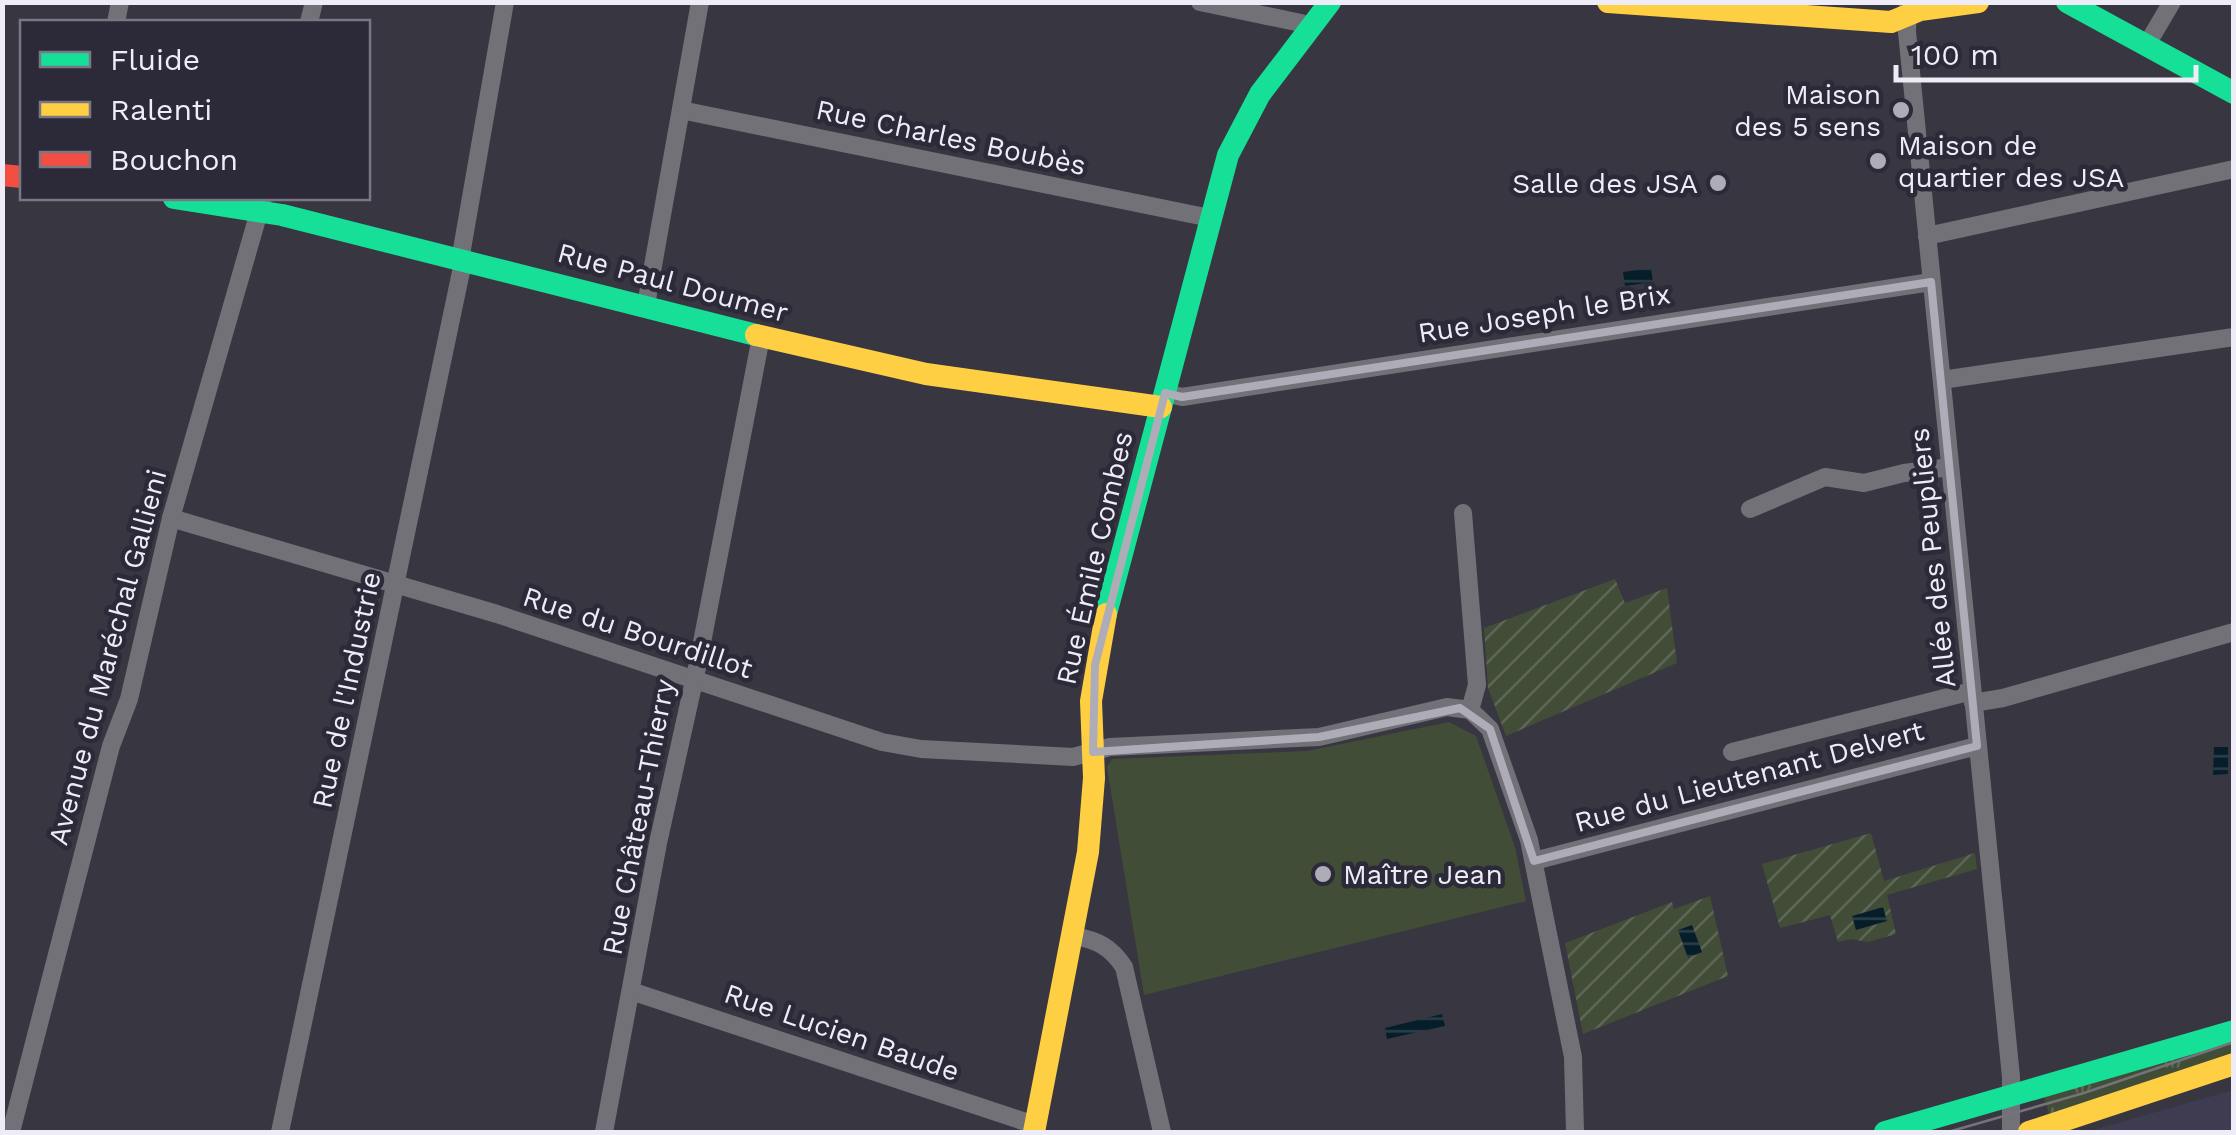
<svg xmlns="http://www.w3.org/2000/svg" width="2236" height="1135" font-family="'Work Sans',sans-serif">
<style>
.built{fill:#3f3b50}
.grass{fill:url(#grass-tufts)}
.garden{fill:url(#garden-furrows)}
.pitch{fill:#424d38}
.water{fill:url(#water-rules)}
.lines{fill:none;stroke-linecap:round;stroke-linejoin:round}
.street{stroke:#727178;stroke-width:18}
.fast{stroke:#16e098;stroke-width:22}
.slow{stroke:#ffcf43;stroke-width:22}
.jam{stroke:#f24e42;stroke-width:22}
.tram{stroke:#74727a;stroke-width:2.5}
.marked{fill:none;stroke:#aeadb7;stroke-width:8;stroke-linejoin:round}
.poi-dot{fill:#aeadb7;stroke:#2c2939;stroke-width:4}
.labels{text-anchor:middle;stroke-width:9;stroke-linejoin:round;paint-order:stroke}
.poi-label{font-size:28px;fill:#eeedf7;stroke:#2c2939;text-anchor:end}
.street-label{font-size:28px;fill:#eeedf7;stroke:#2c2939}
</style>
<defs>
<pattern id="grass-tufts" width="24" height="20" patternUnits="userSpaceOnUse" patternTransform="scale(2.5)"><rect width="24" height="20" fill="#424d38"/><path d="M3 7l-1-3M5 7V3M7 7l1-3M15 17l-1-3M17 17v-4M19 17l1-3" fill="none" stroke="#5e6756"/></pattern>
<pattern id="garden-furrows" width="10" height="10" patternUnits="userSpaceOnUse" patternTransform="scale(2.5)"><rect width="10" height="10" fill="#424d38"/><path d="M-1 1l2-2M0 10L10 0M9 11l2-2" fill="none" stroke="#5e6756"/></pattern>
<pattern id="water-rules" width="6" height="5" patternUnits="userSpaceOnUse" patternTransform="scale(2.5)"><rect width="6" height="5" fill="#061e2a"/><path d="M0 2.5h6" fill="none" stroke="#2b3f4a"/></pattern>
</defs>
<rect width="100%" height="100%" fill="#383640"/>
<path class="built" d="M2233,1090V1132H2086Z"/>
<path class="grass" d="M2233,1037V1058L2051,1120L2044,1097Z"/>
<g class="garden">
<path d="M1615,579L1625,603L1667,588L1677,663L1506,736L1488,688L1484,628Z"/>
<path d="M1871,833L1884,881L1975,853L1977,869L1887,895L1896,934L1868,942L1851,939L1838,942L1830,915L1780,928L1762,864Z"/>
<path d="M1710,896L1728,976L1583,1034L1565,943L1672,902L1674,909Z"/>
</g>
<path class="pitch" d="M1449,722L1476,736L1515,847L1526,901L1144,995L1107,767L1112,759L1307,751Z"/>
<g class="water">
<path d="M1651,268L1653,282L1625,286L1623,272Z"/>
<path d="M2214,747H2228V774L2213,775Z"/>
<path d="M1883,907L1887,921L1856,930L1852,916Z"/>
<path d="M1692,925L1702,952L1688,958L1678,930Z"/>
<path d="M1442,1014L1445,1026L1387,1039L1385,1028Z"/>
</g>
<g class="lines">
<g class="street">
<path d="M1200,2L1301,23L1308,28"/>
<path d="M1908,2L1907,32L2011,1077V1132"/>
<path d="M116,22L120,2"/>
<path d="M309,22L314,2"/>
<path d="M2146,46L2172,2"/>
<path d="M681,110L1210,218"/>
<path d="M1927,236L2234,169"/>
<path d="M646,305L700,2"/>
<path d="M1942,380L2234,337"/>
<path d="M1165,393L1182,397L1931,282"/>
<path d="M1750,509L1825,477L1864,483L1904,473L1950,467"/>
<path d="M1463,513L1477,685L1470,710"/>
<path d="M171,518L497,614L882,742L921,749L1073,757L1110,747L1319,737L1447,707L1470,710L1490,729L1529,840L1573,1057L1575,1132"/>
<path d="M1973,703L2003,698L2234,632"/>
<path d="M1732,752L1972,691"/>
<path d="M1534,861L1977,746"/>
<path d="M1074,936C1097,940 1111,947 1124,967L1162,1132"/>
<path d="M631,991L1035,1125"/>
<path d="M11,1132L111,746L129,699L171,518L263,198"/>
<path d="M280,1132L462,267V249L505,2"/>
<path d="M604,1132L658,843L698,663L761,337"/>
</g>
<g class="fast">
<path d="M2067,2L2234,93"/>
<path d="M174,198L282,215L756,335"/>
<path d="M1106,614L1228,155L1260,94L1330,2"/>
<path d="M1885,1132L2234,1031"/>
</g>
<g class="slow">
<path d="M1608,2L1891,22L1920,10L1978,2"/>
<path d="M756,335L926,374L1161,407"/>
<path d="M1034,1132L1088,852L1094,778L1091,701L1106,614"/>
<path d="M2029,1132L2234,1064"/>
</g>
<path class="jam" d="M2,175L22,177"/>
<path class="tram" d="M1948,1132L2084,1093L2234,1042"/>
</g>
<path class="marked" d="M1931,282L1977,746L1534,861L1490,729L1460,708L1319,737L1093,752L1095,665L1165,393L1182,397Z"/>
<g class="poi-dot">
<circle cx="1901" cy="110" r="10"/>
<circle cx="1878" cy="161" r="10"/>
<circle cx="1718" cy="183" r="10"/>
<circle cx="1323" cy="874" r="10"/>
</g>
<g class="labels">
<g class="poi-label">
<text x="1881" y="104">Maison<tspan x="1881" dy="32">des 5 sens</tspan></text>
<text x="1898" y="155" text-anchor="start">Maison de<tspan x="1898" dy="32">quartier des JSA</tspan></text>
<text x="1698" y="193">Salle des JSA</text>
<text x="1343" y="884" text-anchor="start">Maître Jean</text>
</g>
<g class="street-label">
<text transform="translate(951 137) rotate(12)" y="10">Rue Charles Boubès</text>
<text transform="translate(673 282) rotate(15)" y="10">Rue Paul Doumer</text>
<text transform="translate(1544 313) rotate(-9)" y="10">Rue Joseph le Brix</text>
<text transform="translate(1094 558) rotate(-77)" y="10">Rue Émile Combes</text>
<text transform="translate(1932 558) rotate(-96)" y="10">Allée des Peupliers</text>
<text transform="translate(638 632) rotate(18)" y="10">Rue du Bourdillot</text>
<text transform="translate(107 657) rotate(-75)" y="10">Avenue du Maréchal Gallieni</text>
<text transform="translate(346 690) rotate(-78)" y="10">Rue de l'Industrie</text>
<text transform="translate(1749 776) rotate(-15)" y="10">Rue du Lieutenant Delvert</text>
<text transform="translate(638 817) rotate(-79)" y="10">Rue Château-Thierry</text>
<text transform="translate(842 1032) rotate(19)" y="10">Rue Lucien Baude</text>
</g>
</g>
<rect width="2236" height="1135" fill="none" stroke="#eeedf7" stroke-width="10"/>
<rect x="20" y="20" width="350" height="180" fill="#2c2939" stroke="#7a7785" stroke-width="2.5"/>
<rect x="40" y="52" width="50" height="15" fill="#16e098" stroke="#7a7785" stroke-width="2.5"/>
<text x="110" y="70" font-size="30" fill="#eeedf7">Fluide</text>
<rect x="40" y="102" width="50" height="15" fill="#ffcf43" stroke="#7a7785" stroke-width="2.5"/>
<text x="110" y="120" font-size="30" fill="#eeedf7">Ralenti</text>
<rect x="40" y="152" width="50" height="15" fill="#f24e42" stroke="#7a7785" stroke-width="2.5"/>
<text x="110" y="170" font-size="30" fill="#eeedf7">Bouchon</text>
<path d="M1896 65v15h300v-15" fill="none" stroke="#eeedf7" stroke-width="5"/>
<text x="1911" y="65" font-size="30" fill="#eeedf7" stroke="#2c2939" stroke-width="8" paint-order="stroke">100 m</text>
</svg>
